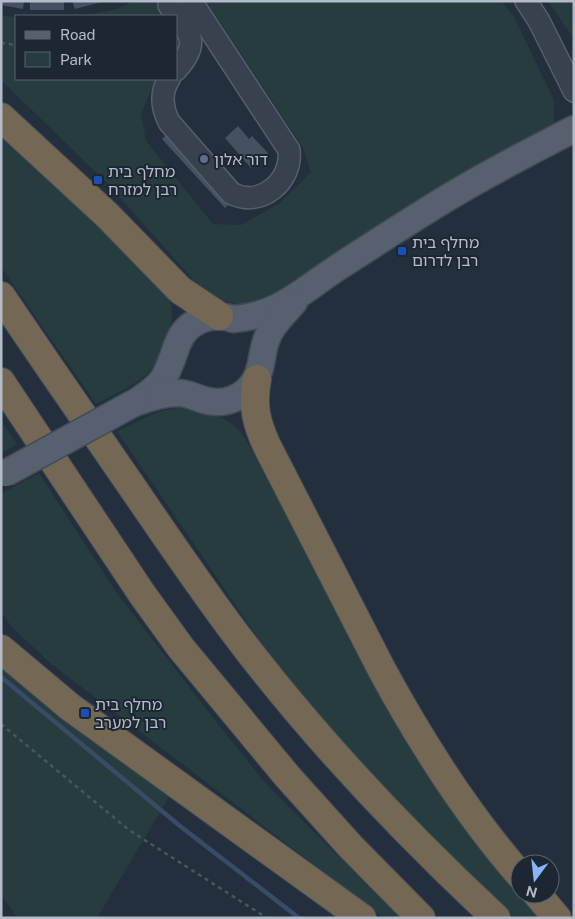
<svg xmlns="http://www.w3.org/2000/svg" width="575" height="919" font-family="'Public Sans','Noto Sans Hebrew',sans-serif">
<style>
.green{fill:#263c3f}
.lines{fill:none;stroke-linecap:round;stroke-linejoin:round}
.stream{stroke:#394c67;stroke-width:4.5}
.building{fill:#455162}
.minor-casing{stroke:#565f6c;stroke-width:24}
.major-casing{stroke:#414a57;stroke-width:29}
.highway-casing{stroke:#434c59;stroke-width:30}
.path{stroke:#44595c;stroke-width:2.5;stroke-dasharray:4 4;stroke-linecap:butt}
.minor{stroke:#38414e;stroke-width:21}
.major{stroke:#56606e;stroke-width:26}
.highway{stroke:#746855;stroke-width:28}
.major-bridge-casing{stroke:#414a57;stroke-width:29;stroke-linecap:butt}
.major-bridge{stroke:#56606e;stroke-width:26}
.service-dot{fill:#5c6f8a;stroke:#1d2633;stroke-width:2}
.transit-dot{fill:#1a4fb4;stroke:#1d2633;stroke-width:2}
.labels{text-anchor:middle;stroke-width:4;stroke-linejoin:round;paint-order:stroke}
.poi-label{font-size:16px;fill:#b4bcc9;stroke:#1d2633;text-anchor:start}
</style>
<rect width="100%" height="100%" fill="#242f3e"/>
<g class="green">
<path d="M133,1H162L169,16H84L117,9Z"/>
<path d="M206,1H501L514,17L554,100V125L368,243L249,309L226,301H212L109,185L1,80V16L16,17V79H156L141,114L146,141L213,224L241,225L280,203L311,172L303,148Z"/>
<path d="M548,1H574V39Z"/>
<path d="M1,130L161,288C165,293 169,299 171,304C177,322 160,363 146,375C132,387 113,395 96,404L1,267Z"/>
<path d="M178,407C199,408 221,414 237,428C242,433 246,440 250,447L385,701L512,883L542,918H514L461,868L352,756L306,701L262,644L117,431L156,413Z"/>
<path d="M1,421L17,444L1,454Z"/>
<path d="M39,473L116,592L210,714L267,785L400,918H384L50,663L11,626L1,612V494Z"/>
<path d="M1,663L172,792L97,918H18L1,895Z"/>
</g>
<g class="lines">
<path class="stream" d="M1,677L180,826L299,918"/>
</g>
<g class="building">
<path d="M1,1H24L23,9L1,5Z"/>
<rect x="30" y="1" width="34" height="9"/>
<path d="M72,1H101V2L75,9Z"/>
<path d="M182,121L245,190L225,208L162,139Z"/>
<path d="M238,126L249,139L252,136L268,153L251,168L225,138Z"/>
</g>
<g class="lines">
<defs>
<g id="minor">
<path d="M526,1L539,21L574,91"/>
<path d="M169,5C188,32 203,41 176,70"/>
<path d="M169,79C160,93 162,108 169,122L231,193C260,209 293,181 289,150L191,1"/>
</g>
<g id="major">
<path d="M233,319C278,316 302,291 337,268C369,247 402,226 434,206C479,178 527,153 574,129"/>
<path d="M139,400C148,394 157,388 163,379C170,368 173,355 178,343C187,320 212,312 234,319"/>
<path d="M134,403C149,398 163,393 179,393C189,393 198,399 208,401C226,405 244,397 254,382C263,369 261,352 267,338C272,324 285,313 294,302"/>
</g>
<g id="highway">
<path d="M1,117L107,215L180,290L219,316"/>
<path d="M1,296C43,358 85,419 128,481C168,539 207,598 251,654C325,749 408,836 496,918"/>
<path d="M257,379C252,406 256,422 267,446L382,670C421,742 466,813 520,875"/>
<path d="M1,382L142,594L181,648L287,776L351,847L421,918"/>
<path d="M1,649L70,707L362,918"/>
<path d="M537,894L557,918"/>
</g>
</defs>
<use href="#minor" class="minor-casing"/>
<use href="#major" class="major-casing"/>
<use href="#highway" class="highway-casing"/>
<g class="path">
<path d="M1,43L16,45"/>
<path d="M1,724L129,830L267,918"/>
</g>
<use href="#minor" class="minor"/>
<use href="#major" class="major"/>
<use href="#highway" class="highway"/>
<defs>
<path id="major-bridge" d="M6,473L134,403"/>
</defs>
<use href="#major-bridge" class="major-bridge-casing"/>
<use href="#major-bridge" class="major-bridge"/>
</g>
<circle class="service-dot" cx="204" cy="159" r="5"/>
<g class="transit-dot">
<rect x="93" y="175" width="10" height="10" rx="2.5"/>
<rect x="397" y="246" width="10" height="10" rx="2.5"/>
<rect x="80" y="708" width="10" height="10" rx="2.5"/>
</g>
<g class="labels">
<g class="poi-label">
<text x="214" y="165">דור אלון</text>
<text x="108" y="177">מחלף בית<tspan x="108" dy="18">רבן למזרח</tspan></text>
<text x="412" y="248">מחלף בית<tspan x="412" dy="18">רבן לדרום</tspan></text>
<text x="95" y="710">מחלף בית<tspan x="95" dy="18">רבן למערב</tspan></text>
</g>
</g>
<rect width="575" height="919" fill="none" stroke="#b4bcc9" stroke-width="5"/>
<rect x="15" y="15" width="162" height="65" fill="#1d2633" stroke="#59626f"/>
<rect x="25" y="31" width="25" height="8" fill="#56606e" stroke="#59626f"/>
<text x="60" y="40" font-size="15" fill="#b4bcc9">Road</text>
<rect x="25" y="52" width="25" height="15" fill="#263c3f" stroke="#59626f"/>
<text x="60" y="65" font-size="15" fill="#b4bcc9">Park</text>
<g transform="translate(535 879) rotate(195)"><circle r="24" fill="#1d2633" stroke="#59626f"/>
<path d="M0-4L9 19L0 12L-9 19Z" fill="#8ab4f8"/>
<text y="-8" font-size="14" font-weight="bold" text-anchor="middle" fill="#b4bcc9">N</text>
</g>
</svg>
